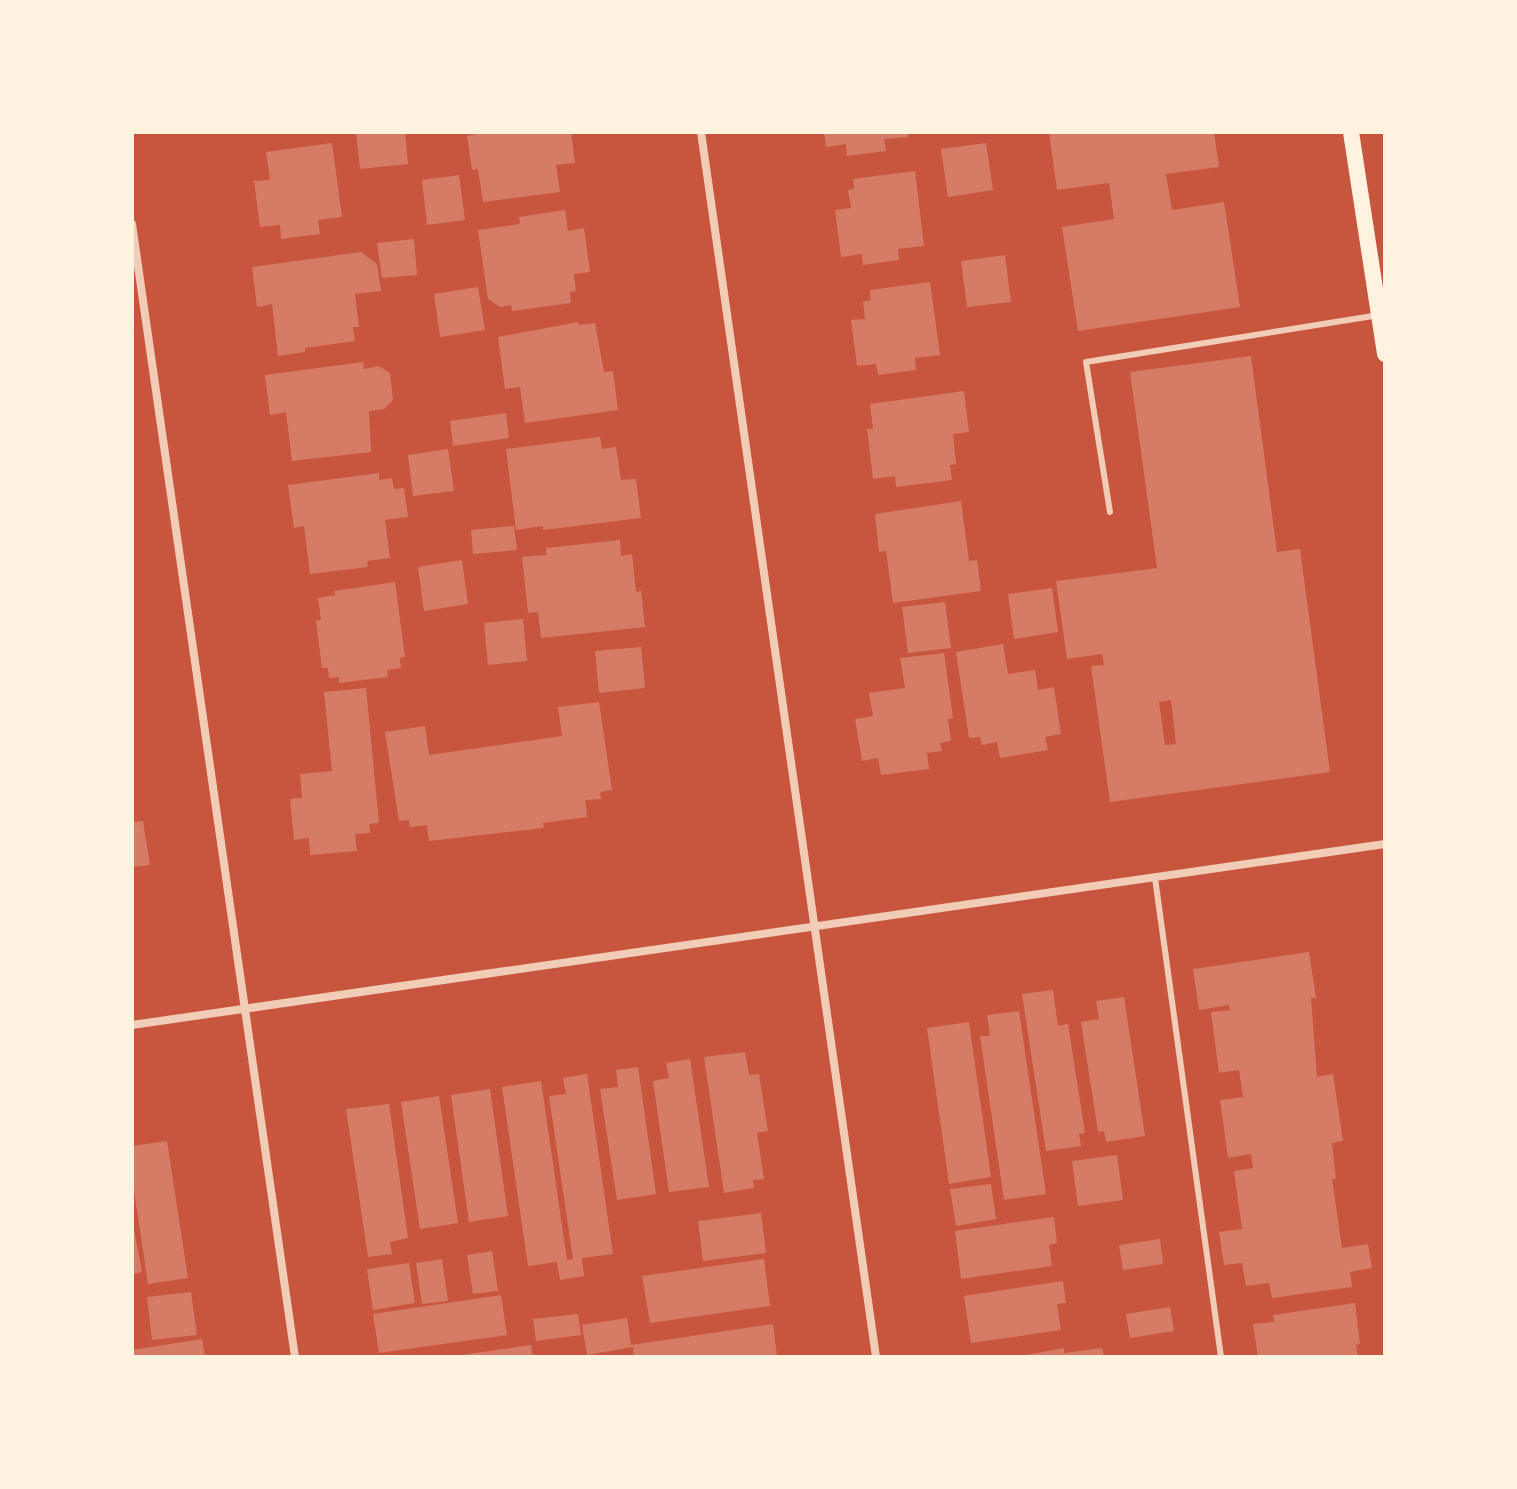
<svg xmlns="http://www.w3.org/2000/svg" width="1517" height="1489" font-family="Georgia,serif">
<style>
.building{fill:#d67c66;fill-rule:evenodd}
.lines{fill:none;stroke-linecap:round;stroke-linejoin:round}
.service{stroke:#f1ccb7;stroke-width:6}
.minor{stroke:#f1ccb7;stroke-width:8}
.secondary{stroke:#fff3e0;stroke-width:16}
</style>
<rect width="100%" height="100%" fill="#c8553d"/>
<g class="building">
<path d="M356,132H405L408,164L360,169Z"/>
<path d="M486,132H571L575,163L556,165L560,192L483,202L478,169L472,170L467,136Z"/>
<path d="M824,132H908V137L884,139L886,151L847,156L846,144L826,147Z"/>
<path d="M1049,132H1214L1219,167L1166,174L1172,210L1224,202L1240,307L1078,331L1062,227L1114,219L1109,183L1057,190Z"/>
<path d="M332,143L342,217L318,220L320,234L281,239L280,225L260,227L254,181L270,180L266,152Z"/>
<path d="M986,143L993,190L948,197L941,149Z"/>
<path d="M915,171L924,246L898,249L899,260L863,265L862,254L841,257L835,210L851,208L848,190L854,189L853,179Z"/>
<path d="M459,175L465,220L427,225L422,180Z"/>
<path d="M565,210L568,231L584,228L590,272L574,274L576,291L570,292L571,303L512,311L511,305L500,307L488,299L478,230L520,224L519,217Z"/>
<path d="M414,239L417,275L382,278L377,243Z"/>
<path d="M361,252L377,264L381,291L355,294L359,327H353L355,341L305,348V352L278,356L272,304L257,307L252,267Z"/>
<path d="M1005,255L1011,302L967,307L961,261Z"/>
<path d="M930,282L940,355L915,358L916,370L878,375L876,364L857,366L851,320L865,319L863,302L871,300L870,290Z"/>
<path d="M478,287L485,330L440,337L434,294Z"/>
<path d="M578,322L579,325L595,323L604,372L613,371L618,410L525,423L520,387L505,389L498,337Z"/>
<path d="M1251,356L1277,552L1300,549L1330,772L1110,802L1091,666L1104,665L1102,654L1067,659L1056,581L1157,568L1130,372ZM1171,700L1176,744L1165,745L1159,702Z"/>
<path d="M363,362L364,369L379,366L390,373L393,400L384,409L369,411L371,452L292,461L286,412L270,415L265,375Z"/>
<path d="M964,391L969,432L953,434L956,464L950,465L952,480L896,487L895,476L873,479L867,429H873L870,404Z"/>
<path d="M506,413L509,438L453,446L450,421Z"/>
<path d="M600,437L602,449L616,447L621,480L636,479L641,518L543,530V526L516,530L506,449Z"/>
<path d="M448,449L454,491L413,496L408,455Z"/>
<path d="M379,473V480L392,478L394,489L404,488L408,517L385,520L390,558L367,561L368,567L310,574L304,526L294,528L288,485Z"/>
<path d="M961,501L969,561L977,560L981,591L893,603L886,551L879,552L875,514Z"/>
<path d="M514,526L517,550L473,554L471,530Z"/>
<path d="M620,540L621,556L632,554L636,592L641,591L645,627L541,638L538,612L528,613L522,557L546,555V548Z"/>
<path d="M462,560L468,604L424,611L418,567Z"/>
<path d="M395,582L405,657L400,658L401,668L387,670L388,677L339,683V677L329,678L328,668H322L316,621L321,620L318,598L335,595L334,591Z"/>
<path d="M1052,588L1058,632L1014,639L1008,594Z"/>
<path d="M945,602L951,648L908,653L902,607Z"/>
<path d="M523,619L527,661L488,665L484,623Z"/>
<path d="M1003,644L1008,674L1035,670L1038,690L1054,687L1061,734L1045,737L1048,750L1000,758L997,742L982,745L980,737L969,738L956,652Z"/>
<path d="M641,647L645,688L599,693L595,651Z"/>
<path d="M944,653L953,718L948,719L951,741L940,743L942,751L927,753L929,769L881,775L878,758L862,761L855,719L873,716L869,693L905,688L900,658Z"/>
<path d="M366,688L379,823L369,824L370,833L355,834L357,851L310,855L309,838L294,840L290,799L302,798L300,774L332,771L324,692Z"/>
<path d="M599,702L612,790L600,792L601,799L585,800L587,817L543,823L544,828L429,841L427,825L410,827L409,820L399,821L385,732L425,726L429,755L562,736L558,707Z"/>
<path d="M143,821L150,865L132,867V822Z"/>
<path d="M1309,952L1316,998H1311L1317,1077L1333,1074L1343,1141L1332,1143L1336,1179H1332L1342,1248L1368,1244L1372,1268L1350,1272L1352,1287L1272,1298L1269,1283L1246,1286L1242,1263L1224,1265L1219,1232L1242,1229L1234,1171L1253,1168L1251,1154L1228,1158L1220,1100L1243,1097L1239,1070L1219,1073L1211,1012L1230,1010L1229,1005L1199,1010L1193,969Z"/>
<path d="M1053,990L1058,1026L1068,1024L1085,1133L1079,1134L1081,1146L1046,1151L1022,994Z"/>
<path d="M1124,997L1145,1136L1106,1142L1104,1131L1098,1132L1081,1022L1099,1019L1096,1001Z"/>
<path d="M1019,1011L1046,1194L1004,1200L980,1036H990L987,1015Z"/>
<path d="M969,1022L991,1177L949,1184L927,1028Z"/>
<path d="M745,1052L749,1075L759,1074L768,1131L757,1133L764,1179L753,1180L754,1188L724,1193L704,1057Z"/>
<path d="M690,1059L709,1187L669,1192L653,1081L669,1078L666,1063Z"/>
<path d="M638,1067L656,1194L617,1200L600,1089L618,1087L616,1070Z"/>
<path d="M587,1074L613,1254L582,1258L584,1276L560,1280L557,1262L528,1266L502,1087L541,1081L567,1260L573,1259L549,1096L566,1094L563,1078Z"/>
<path d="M490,1089L508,1216L469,1222L451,1095Z"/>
<path d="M439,1096L458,1223L420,1229L401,1102Z"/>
<path d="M389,1104L408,1238L390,1242L392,1254L368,1257L346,1109Z"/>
<path d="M167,1141L188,1278L148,1284L132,1177V1146Z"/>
<path d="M1117,1155L1123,1200L1078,1206L1072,1161Z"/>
<path d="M991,1184L996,1219L956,1226L950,1189Z"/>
<path d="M761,1213L766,1253L703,1261L698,1221Z"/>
<path d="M1054,1217L1057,1243L1049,1245L1052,1266L961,1279L955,1231Z"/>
<path d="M132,1218L142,1272L132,1274Z"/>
<path d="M1160,1239L1163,1264L1123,1270L1119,1245Z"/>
<path d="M492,1251L498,1291L473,1294L467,1255Z"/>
<path d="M442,1259L448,1301L422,1304L416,1263Z"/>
<path d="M764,1259L770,1306L650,1323L642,1276Z"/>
<path d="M409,1263L415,1303L373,1310L367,1269Z"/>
<path d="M1063,1281L1066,1303L1057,1304L1061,1330L971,1343L964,1296Z"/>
<path d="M191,1292L197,1335L152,1340L147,1297Z"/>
<path d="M501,1295L507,1335L379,1353L373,1314Z"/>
<path d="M1355,1303L1360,1344L1356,1345L1358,1357H1258L1253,1324L1274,1322L1273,1315Z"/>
<path d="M1170,1307L1174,1331L1130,1338L1126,1314Z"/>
<path d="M578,1314L581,1335L536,1341L533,1319Z"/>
<path d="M627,1318L631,1345L773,1324L777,1357H634L633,1347L587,1355L582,1325Z"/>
<path d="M202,1339L205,1357H132V1350Z"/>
<path d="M531,1345L533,1357H462V1355Z"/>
<path d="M1064,1348V1353L1102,1348L1104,1357H1016Z"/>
</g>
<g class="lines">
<g class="service">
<path d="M1110,512L1086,362L1379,315"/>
<path d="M1155,878L1221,1357"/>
</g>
<g class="minor">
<path d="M701,132L876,1357"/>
<path d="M132,224L295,1357"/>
<path d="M132,1025L1385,844"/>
</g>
<path class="secondary" d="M1351,132L1385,354"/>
</g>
<rect width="1517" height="1489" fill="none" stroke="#fff3e0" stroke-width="268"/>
</svg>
